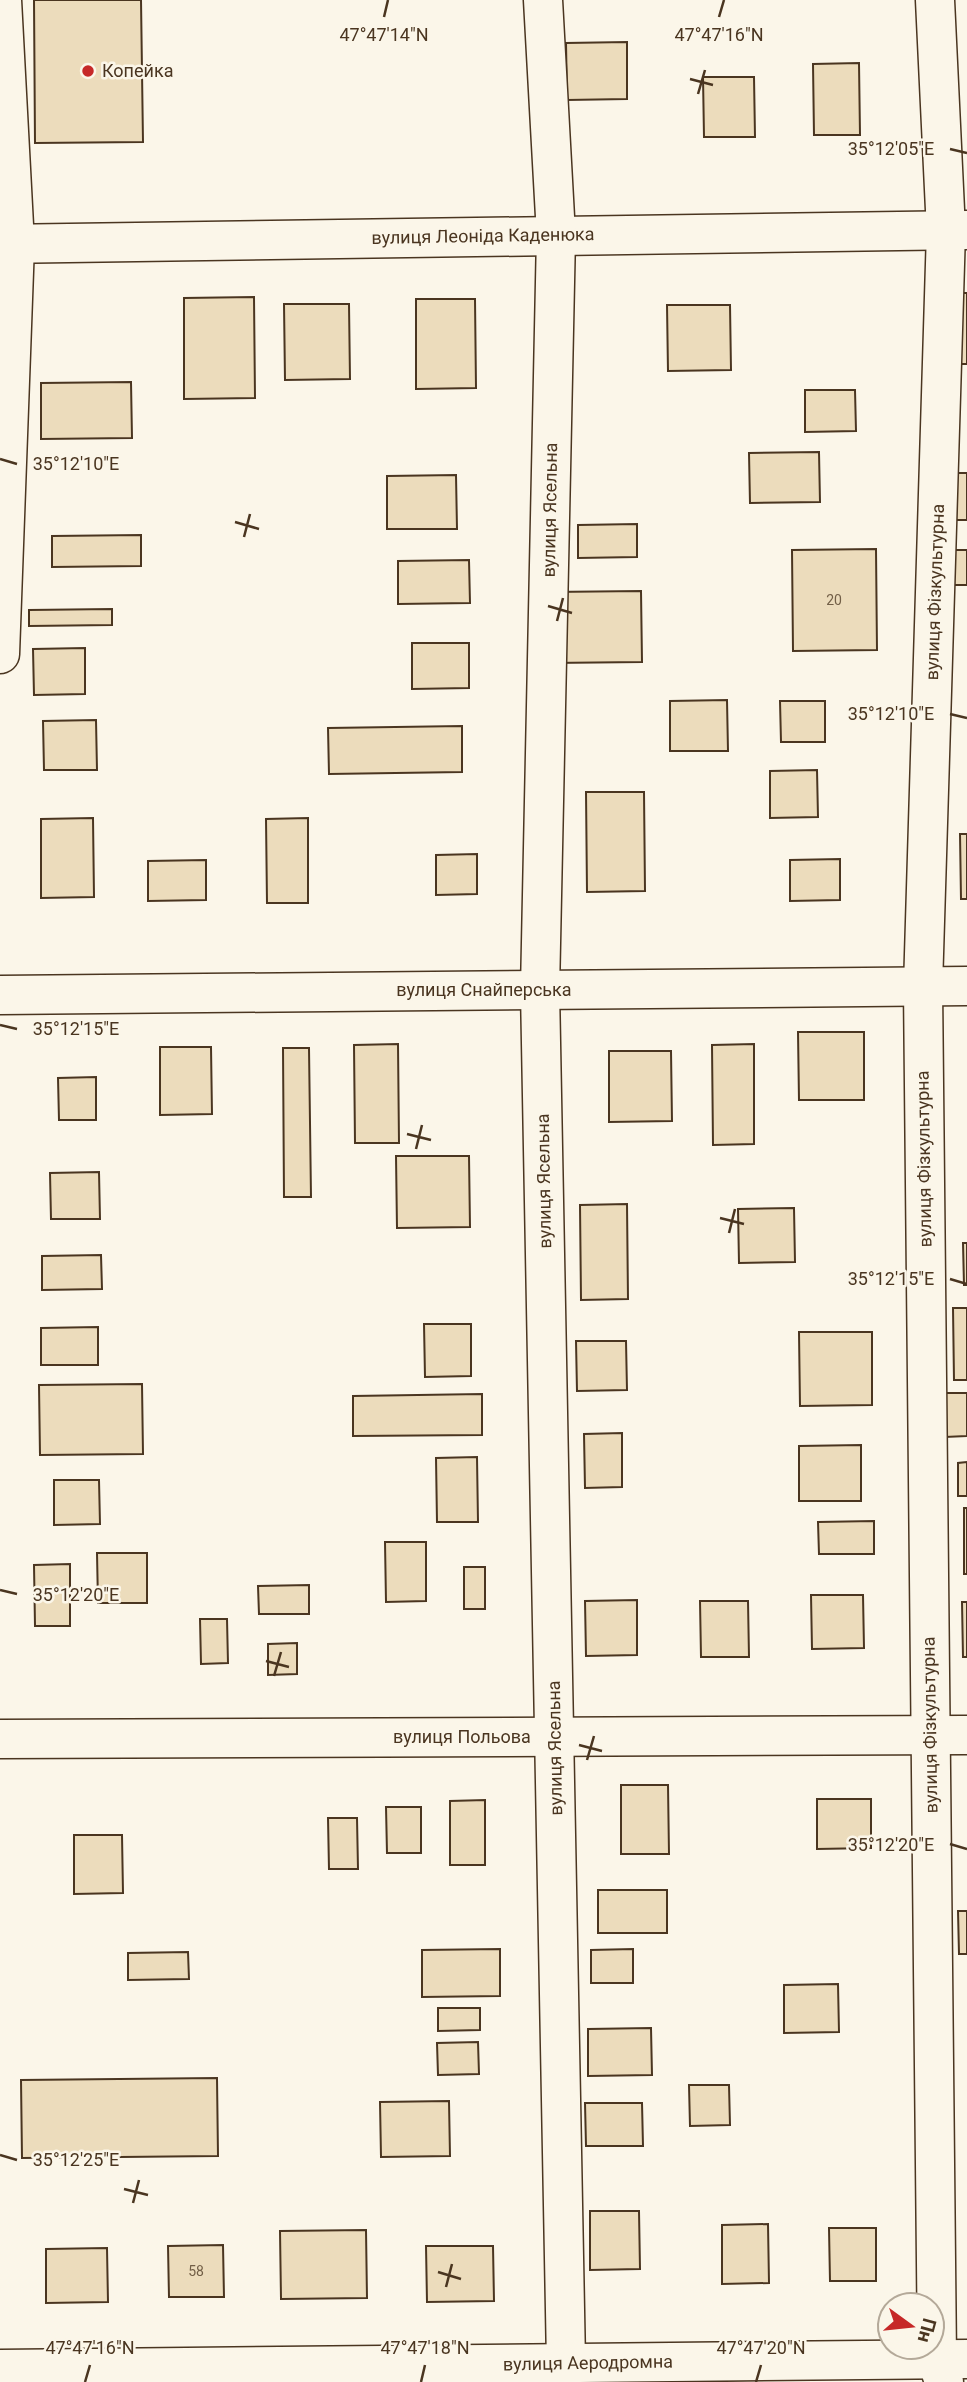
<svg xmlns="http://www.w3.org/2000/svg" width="967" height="2382" font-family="Roboto,sans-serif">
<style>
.building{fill:#ecdcbc;stroke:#4a3520;stroke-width:2}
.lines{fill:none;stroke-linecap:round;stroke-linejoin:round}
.minor-casing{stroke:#4a3520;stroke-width:41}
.minor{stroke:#fbf6e9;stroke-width:38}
.ticks{fill:none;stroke:#4a3520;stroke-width:2.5}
.poi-dot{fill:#c62828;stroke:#fbf6e9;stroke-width:2.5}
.labels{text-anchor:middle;stroke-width:5;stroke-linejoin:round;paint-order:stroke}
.number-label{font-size:14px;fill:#725f47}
.poi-label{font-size:18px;fill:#4a3520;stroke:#fbf6e9;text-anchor:start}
.street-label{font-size:18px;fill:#4a3520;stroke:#fbf6e9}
.ticks-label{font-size:18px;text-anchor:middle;fill:#4a3520;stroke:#fbf6e9;stroke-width:5;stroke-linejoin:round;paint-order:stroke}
</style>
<rect width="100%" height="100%" fill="#fbf6e9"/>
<g class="building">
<path d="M34,0H141L143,142L35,143Z"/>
<path d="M627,42V99L567,100L566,43Z"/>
<path d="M859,63L860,135H814L813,64Z"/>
<path d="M703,77H754L755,137H704Z"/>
<path d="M956,293H967V364H957Z"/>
<path d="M254,297L255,398L184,399V298Z"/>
<path d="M416,299H475L476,388L416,389Z"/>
<path d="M284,304H349L350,379L285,380Z"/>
<path d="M667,305H730L731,370L668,371Z"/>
<path d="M131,382L132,438L41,439V383Z"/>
<path d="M805,390H855L856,431L805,432Z"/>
<path d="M819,452L820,502L750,503L749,453Z"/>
<path d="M935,473H967V520H936Z"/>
<path d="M456,475L457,529H387V476Z"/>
<path d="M637,524V557L578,558V525Z"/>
<path d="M141,535V566L52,567V536Z"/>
<path d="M876,549L877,650L793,651L792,550Z"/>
<rect x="942" y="550" width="25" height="35"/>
<path d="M469,560L470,603L398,604V561Z"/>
<path d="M641,591L642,662L550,663V592Z"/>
<path d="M112,609V625L29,626V610Z"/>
<path d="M412,643H469V688L412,689Z"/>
<path d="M85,648V694L34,695L33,649Z"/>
<path d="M727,700L728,751H670V701Z"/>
<path d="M780,701H825V742H781Z"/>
<path d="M96,720L97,770H44L43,721Z"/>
<path d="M462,726V772L329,774L328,728Z"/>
<path d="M817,770L818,817L770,818V771Z"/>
<path d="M586,792H644L645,891L587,892Z"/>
<path d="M93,818L94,897L41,898V819Z"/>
<path d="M308,818V903H267L266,819Z"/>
<path d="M960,834H967V899H961Z"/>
<path d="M477,854V894L436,895V855Z"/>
<path d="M840,859V900L790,901V860Z"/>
<path d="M206,860V900L148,901V861Z"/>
<path d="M798,1032H864V1100H799Z"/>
<path d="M398,1044L399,1143H355L354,1045Z"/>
<path d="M754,1044V1144L713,1145L712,1045Z"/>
<path d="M160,1047H211L212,1114L160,1115Z"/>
<path d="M283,1048H309L311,1197H284Z"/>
<path d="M609,1051H671L672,1121L609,1122Z"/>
<path d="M96,1077V1120H59L58,1078Z"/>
<path d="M396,1156H469L470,1227L397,1228Z"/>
<path d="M99,1172L100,1219H51L50,1173Z"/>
<path d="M627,1204L628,1299L581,1300L580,1205Z"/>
<path d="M794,1208L795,1262L739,1263L738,1209Z"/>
<path d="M963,1243H967V1285H964Z"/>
<path d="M101,1255L102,1289L42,1290V1256Z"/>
<path d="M953,1308H967V1380H954Z"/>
<path d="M424,1324H471V1376L425,1377Z"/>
<path d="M98,1327V1365H41V1328Z"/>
<path d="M799,1332H872V1405L800,1406Z"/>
<path d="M576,1341H626L627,1390L577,1391Z"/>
<path d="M142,1384L143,1454L40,1455L39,1385Z"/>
<path d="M945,1393H967V1436L945,1437Z"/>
<path d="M482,1394V1435L353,1436V1396Z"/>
<path d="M622,1433V1487L585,1488L584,1434Z"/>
<path d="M861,1445V1501H799V1446Z"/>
<path d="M477,1457L478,1522H437L436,1458Z"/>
<path d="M967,1462V1496H958V1463Z"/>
<path d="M54,1480H99L100,1524L54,1525Z"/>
<rect x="964" y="1508" width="3" height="66"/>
<path d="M874,1521V1554H819L818,1522Z"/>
<path d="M385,1542H426V1601L386,1602Z"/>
<path d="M97,1553H147V1603H98Z"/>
<path d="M70,1564V1626H35L34,1565Z"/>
<rect x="464" y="1567" width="21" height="42"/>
<path d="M309,1585V1614H259L258,1586Z"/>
<path d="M811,1595H863L864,1648L812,1649Z"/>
<path d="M637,1600V1655L586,1656L585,1601Z"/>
<path d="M700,1601H748L749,1657H701Z"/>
<path d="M962,1602H967V1657H963Z"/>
<path d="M200,1619H227L228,1663L201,1664Z"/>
<path d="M297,1643V1674L268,1675V1644Z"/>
<path d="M621,1785H668L669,1854H621Z"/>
<path d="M817,1799H871V1848L817,1849Z"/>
<path d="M485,1800V1865H450V1801Z"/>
<path d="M386,1807H421V1853H387Z"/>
<path d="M328,1818H357L358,1869H329Z"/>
<path d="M74,1835H122L123,1893L74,1894Z"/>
<rect x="598" y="1890" width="69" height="43"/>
<path d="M958,1911H967V1954H959Z"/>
<path d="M500,1949V1996L422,1997V1950Z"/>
<path d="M633,1949V1983H591V1950Z"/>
<path d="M188,1952L189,1979L128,1980V1953Z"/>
<path d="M838,1984L839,2032L784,2033V1985Z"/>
<path d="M438,2008H480V2030L438,2031Z"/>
<path d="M651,2028L652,2075L588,2076V2029Z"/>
<path d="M478,2042L479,2074L438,2075L437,2043Z"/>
<path d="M217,2078L218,2156L22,2158L21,2080Z"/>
<path d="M689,2085H729L730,2125L690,2126Z"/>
<path d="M449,2101L450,2156L381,2157L380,2102Z"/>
<path d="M585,2103H642L643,2146H586Z"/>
<path d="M590,2211H639L640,2269L590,2270Z"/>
<path d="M768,2224L769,2283L722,2284V2225Z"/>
<path d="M829,2228H876V2281H830Z"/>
<path d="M366,2230L367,2298L281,2299L280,2231Z"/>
<path d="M223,2245L224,2297H169L168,2246Z"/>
<path d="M426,2246H493L494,2301L427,2302Z"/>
<path d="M107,2248L108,2302L46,2303V2249Z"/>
</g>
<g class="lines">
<defs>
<g id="minor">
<path d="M543,0L556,235L540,990L566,2363"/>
<path d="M935,0L946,231L923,987L937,2360L944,2382"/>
<path d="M0,244L967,230"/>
<path d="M0,654L15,244L2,0"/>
<path d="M0,995L967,986"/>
<path d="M0,1739L967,1735"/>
<path d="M0,2369L967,2359"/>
</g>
</defs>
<use href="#minor" class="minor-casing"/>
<use href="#minor" class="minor"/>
</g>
<path class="ticks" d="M384,17L388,0M719,17L724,0M690,79L713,85M698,94L705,70M950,149L967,153M0,459L17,464M235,522L259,529M244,537L250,514M548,606L572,613M557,621L563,598M950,714L967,718M0,1025L17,1029M407,1134L431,1140M416,1149L422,1125M720,1218L744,1224M729,1233L735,1209M950,1279L967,1284M0,1590L17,1594M266,1661L289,1667M274,1676L281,1652M579,1745L602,1751M587,1760L594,1736M950,1844L967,1849M0,2155L17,2160M124,2189L148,2195M133,2203L139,2180M438,2272L461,2279M446,2287L452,2264M85,2382L90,2365M421,2382L425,2365M756,2382L761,2365"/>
<circle class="poi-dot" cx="88" cy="71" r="7"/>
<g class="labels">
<g class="number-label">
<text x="834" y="605">20</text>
<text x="196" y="2276">58</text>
</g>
<g class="poi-label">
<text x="102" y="77">Копейка</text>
</g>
<g class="street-label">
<text transform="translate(483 236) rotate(-1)" y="6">вулиця Леоніда Каденюка</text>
<text transform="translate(550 510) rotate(-89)" y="6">вулиця Ясельна</text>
<text transform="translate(935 592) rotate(-88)" y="6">вулиця Фізкультурна</text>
<text x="484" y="996">вулиця Снайперська</text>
<text transform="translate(924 1159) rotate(-91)" y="6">вулиця Фізкультурна</text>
<text transform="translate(544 1181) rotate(-91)" y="6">вулиця Ясельна</text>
<text transform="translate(930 1725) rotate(-91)" y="6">вулиця Фізкультурна</text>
<text x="462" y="1743">вулиця Польова</text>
<text transform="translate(555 1748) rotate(-91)" y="6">вулиця Ясельна</text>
<text transform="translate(588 2363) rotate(-1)" y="6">вулиця Аеродромна</text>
</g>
</g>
<g class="ticks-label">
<text x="384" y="41">47°47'14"N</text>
<text x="719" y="41">47°47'16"N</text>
<text x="891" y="155">35°12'05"E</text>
<text x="76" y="470">35°12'10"E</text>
<text x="891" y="720">35°12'10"E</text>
<text x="76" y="1035">35°12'15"E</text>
<text x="891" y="1285">35°12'15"E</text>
<text x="76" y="1601">35°12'20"E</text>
<text x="891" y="1851">35°12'20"E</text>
<text x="76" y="2166">35°12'25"E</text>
<text x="90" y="2354">47°47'16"N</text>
<text x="425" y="2354">47°47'18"N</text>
<text x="761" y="2354">47°47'20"N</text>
</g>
<g transform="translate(911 2326) rotate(105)"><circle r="33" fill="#fbf6e9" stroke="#b4a999" stroke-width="2"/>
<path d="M0-5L12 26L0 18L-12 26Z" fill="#c62828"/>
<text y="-10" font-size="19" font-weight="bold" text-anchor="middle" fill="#4a3520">Пн</text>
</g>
</svg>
